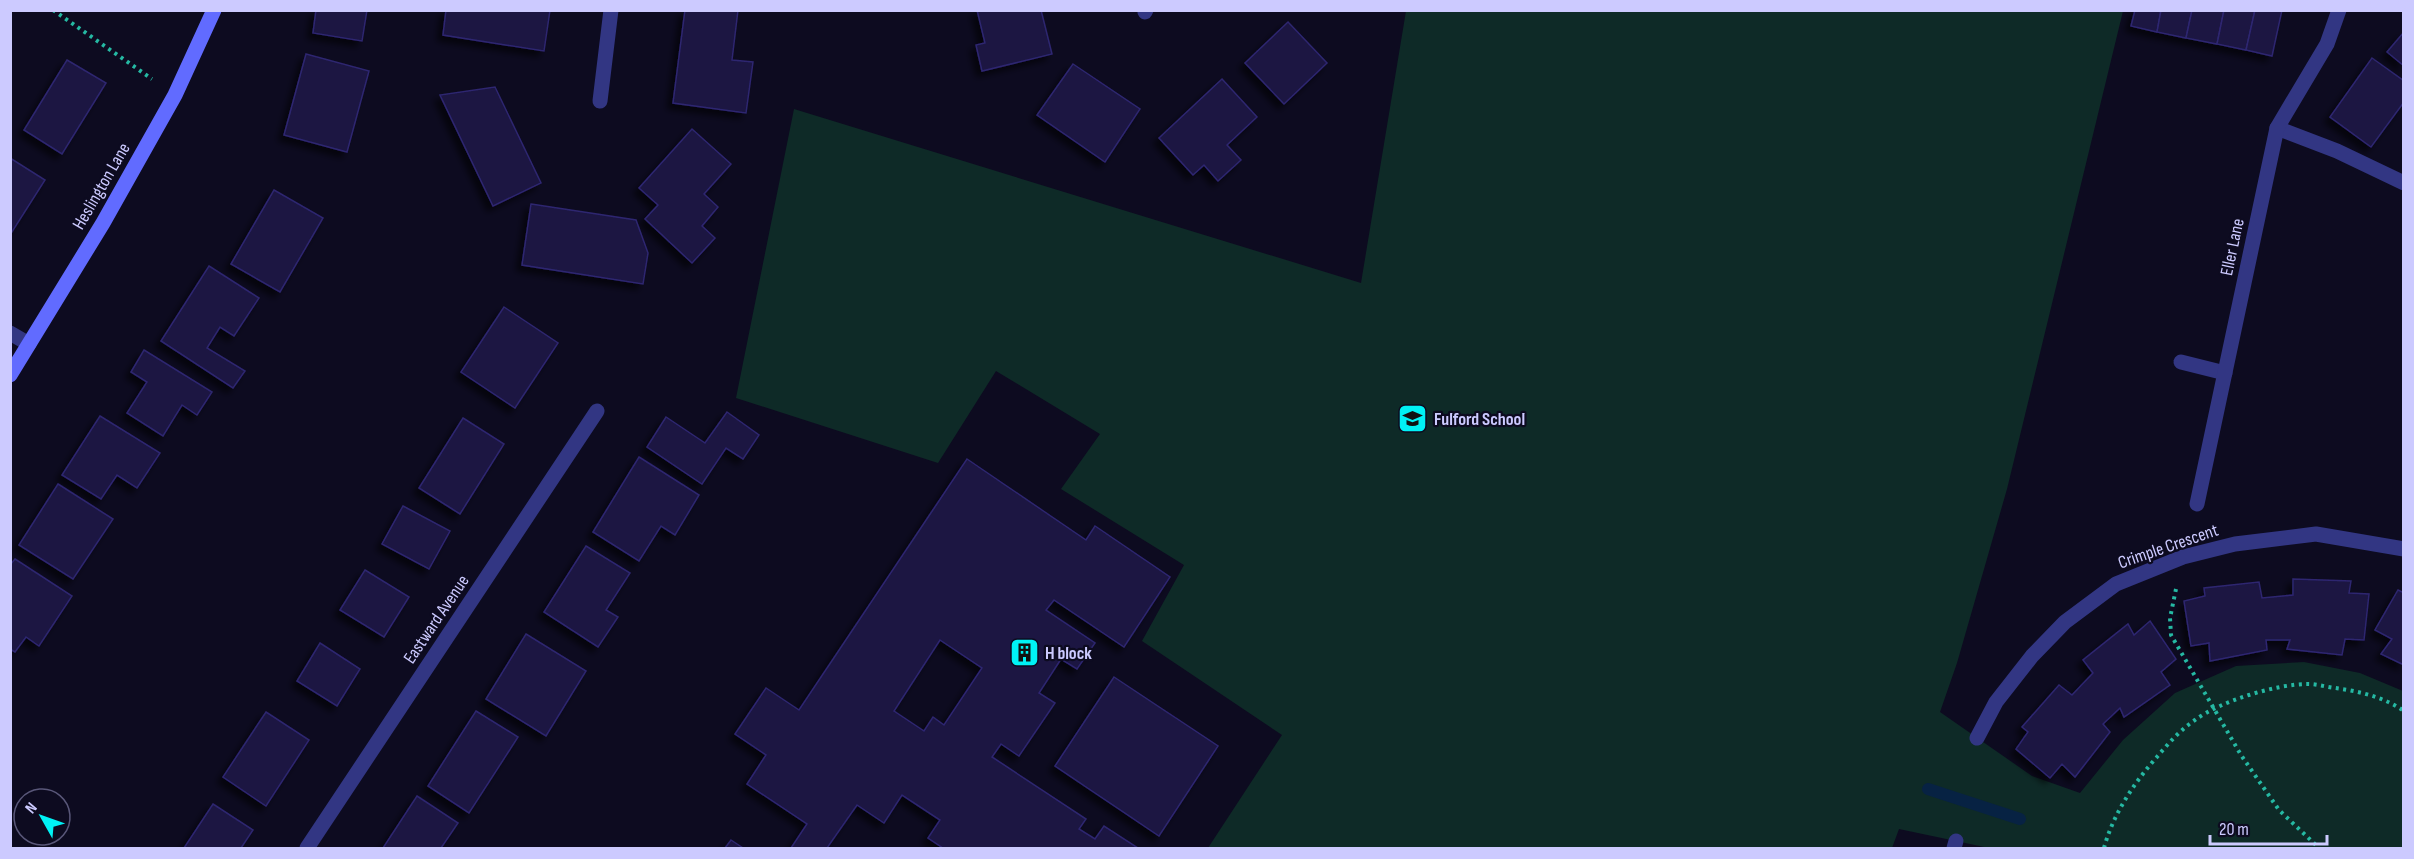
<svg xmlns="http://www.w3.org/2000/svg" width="2414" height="859" font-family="'Sofia Sans Condensed',sans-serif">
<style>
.green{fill:#0e2a27}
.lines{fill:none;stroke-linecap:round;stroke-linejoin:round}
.stream{stroke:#072243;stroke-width:12}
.building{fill:#1b1642;stroke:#2e2670;stroke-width:1.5;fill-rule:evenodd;filter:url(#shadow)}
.path{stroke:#25b9a3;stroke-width:4;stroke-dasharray:3 4.5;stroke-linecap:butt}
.lane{stroke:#323683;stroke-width:15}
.street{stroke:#323683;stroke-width:15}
.secondary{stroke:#616bff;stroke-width:15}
.labels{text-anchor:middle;stroke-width:4.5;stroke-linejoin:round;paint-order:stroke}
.street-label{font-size:18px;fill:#cccaff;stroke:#0d0b20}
.poi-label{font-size:18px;font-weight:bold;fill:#cccaff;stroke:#0d0b20;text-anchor:start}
</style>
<defs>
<filter id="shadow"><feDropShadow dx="-5.5" dy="5.5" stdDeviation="3" flood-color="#0009"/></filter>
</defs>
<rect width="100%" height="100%" fill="#0d0b20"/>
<path class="green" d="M1406,11H2123L2007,489L1957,663L1940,712L2032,776L2080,793L2123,740L2175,693L2236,666L2304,662L2360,673L2403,691V848H1989L1899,829L1892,848H1208L1282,735L1142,641L1184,565L1061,489L1100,434L996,371L938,463L736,398L794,109L1361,283Z"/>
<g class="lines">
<path class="stream" d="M1928,789L2020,819"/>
</g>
<g class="building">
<path d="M316,10H367L362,41L313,33Z"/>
<path d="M446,10H550L544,51L443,35Z"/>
<path d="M685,10H738L732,60L753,62L746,113L673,103Z"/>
<path d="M977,10H1041L1052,54L982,71L976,45L985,43Z"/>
<path d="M2135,10H2161L2157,32L2131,26Z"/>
<path d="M2161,10H2192L2186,38L2157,32Z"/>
<path d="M2192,10H2224L2217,44L2186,38Z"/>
<path d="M2224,10H2255L2246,50L2217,44Z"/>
<path d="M2255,10H2282L2272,56L2246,50Z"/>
<path d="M1288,22L1327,63L1284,104L1245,63Z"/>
<path d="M2404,32V66L2387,52Z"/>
<path d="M306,54L369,71L347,152L284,135Z"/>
<path d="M2372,58L2404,81V102L2371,147L2330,117Z"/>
<path d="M67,60L106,83L62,154L24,130Z"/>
<path d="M1073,64L1140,109L1105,162L1037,115Z"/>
<path d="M1222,79L1257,117L1227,145L1241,160L1218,181L1204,165L1193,175L1159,138Z"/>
<path d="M495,87L541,183L493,206L440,95Z"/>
<path d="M692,129L731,164L704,194L718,207L702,226L715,238L692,263L645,219L658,205L639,188Z"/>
<path d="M10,158L45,180L10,235Z"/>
<path d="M274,190L323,218L280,292L231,264Z"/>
<path d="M531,204L636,220L648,253L643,284L522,265Z"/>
<path d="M209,266L259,298L234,336L220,327L207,348L245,371L233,388L161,341Z"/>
<path d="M504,307L558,343L515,408L461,372Z"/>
<path d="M144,350L212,392L197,415L182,405L163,436L127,413L147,382L131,372Z"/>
<path d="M727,412L759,435L743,459L726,448L702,484L647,447L666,417L705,443Z"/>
<path d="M100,416L160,453L137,488L117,475L101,499L62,475Z"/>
<path d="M463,418L504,444L460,514L419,488Z"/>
<path d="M639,457L699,495L675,535L661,526L639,561L593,532Z"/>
<path d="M967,459L1086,540L1095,526L1170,577L1124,647L1054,600L1046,610L1095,643L1077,669L1061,659L1039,693L1055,703L1019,756L1001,744L992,757L1086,819L1079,829L1095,839L1104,826L1138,848H943L928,838L940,820L902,795L884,823L857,805L827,848H791L807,824L747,784L766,755L735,734L766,688L799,710ZM940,640L982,668L944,725L933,717L924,731L894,711Z"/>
<path d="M58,484L113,519L73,579L19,545Z"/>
<path d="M403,506L450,531L429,569L382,544Z"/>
<path d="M586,546L630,573L606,610L618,617L598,647L544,612Z"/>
<path d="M15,559L72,596L39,646L26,637L15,652L10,649V565Z"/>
<path d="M365,570L409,597L384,637L340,610Z"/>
<path d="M2293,579L2351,581L2349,593L2369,594L2364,640L2345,639L2342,655L2287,649L2290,640H2266L2267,650L2210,661L2209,643L2191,646L2184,601L2205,596L2204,588L2259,582L2262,598L2293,595Z"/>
<path d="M2398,590L2404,593V665L2381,654L2392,639L2375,630Z"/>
<path d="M2150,621L2176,659L2161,672L2170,685L2124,717L2120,708L2103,724L2110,732L2075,777L2062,764L2050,778L2016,749L2028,732L2022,727L2059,685L2072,695L2093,673L2083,660L2128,624L2134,635Z"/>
<path d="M526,634L586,671L546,736L486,699Z"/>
<path d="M320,643L360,669L337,706L297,681Z"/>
<path d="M1114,677L1218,746L1159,836L1055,766Z"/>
<path d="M476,711L518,737L469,813L428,786Z"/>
<path d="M266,712L309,740L266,806L223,777Z"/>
<path d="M417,796L458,823L441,848H383Z"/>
<path d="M213,804L253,830L241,848H184Z"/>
<path d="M731,840L743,848H725Z"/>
</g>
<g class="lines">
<g class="path">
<path d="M53,10L152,79"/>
<path d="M2176,589L2170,618L2171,635L2241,755L2279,810L2319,848"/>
<path d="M2104,848C2112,818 2130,789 2150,765C2164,749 2177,732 2195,720C2221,701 2276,684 2308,684C2317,684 2326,687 2335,688C2358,691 2384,697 2404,711"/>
</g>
<g class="lane">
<path d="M1977,738L1996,702L2032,656L2065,622L2116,584L2183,557L2235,544L2316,534L2404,549"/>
<path d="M1954,848L1956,841"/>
</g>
<g class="street">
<path d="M1145,12L1146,10"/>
<path d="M600,101L611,10"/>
<path d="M2277,128L2337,151L2404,183"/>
<path d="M10,333L29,344"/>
<path d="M2181,362L2225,373"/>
<path d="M2197,504L2277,128L2327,44L2339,10"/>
<path d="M307,848L597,411"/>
</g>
<path class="secondary" d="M10,375L103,223L175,95L214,10"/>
</g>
<defs>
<symbol id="school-square" viewBox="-11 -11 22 22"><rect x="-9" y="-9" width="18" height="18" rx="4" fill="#00f2f5" stroke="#0d0b20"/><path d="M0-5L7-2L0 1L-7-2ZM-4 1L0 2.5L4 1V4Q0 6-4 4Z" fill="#111"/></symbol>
<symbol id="building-square" viewBox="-11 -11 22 22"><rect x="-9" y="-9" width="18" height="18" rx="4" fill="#00f2f5" stroke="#0d0b20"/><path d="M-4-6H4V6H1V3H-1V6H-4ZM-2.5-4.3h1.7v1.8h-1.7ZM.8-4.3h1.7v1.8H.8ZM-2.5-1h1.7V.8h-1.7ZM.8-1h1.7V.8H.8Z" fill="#111"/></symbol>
</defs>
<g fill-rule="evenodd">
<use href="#school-square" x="1396" y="402" width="33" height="33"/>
<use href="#building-square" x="1008" y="636" width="33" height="33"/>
</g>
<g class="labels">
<g class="street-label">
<text transform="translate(101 186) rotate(-60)" y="6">Heslington Lane</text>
<text transform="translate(2232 247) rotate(-78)" y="6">Eller Lane</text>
<text transform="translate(2168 546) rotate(-19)" y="6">Crimple Crescent</text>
<text transform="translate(436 619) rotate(-56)" y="6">Eastward Avenue</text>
</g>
<g class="poi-label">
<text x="1434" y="425">Fulford School</text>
<text x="1045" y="659">H block</text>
</g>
</g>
<rect width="2414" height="859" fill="none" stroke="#cccaff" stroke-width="24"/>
<g transform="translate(42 817) rotate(310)"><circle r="28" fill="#0d0b20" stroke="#595779" stroke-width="1.5"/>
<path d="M0-4.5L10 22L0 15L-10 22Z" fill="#00f2f5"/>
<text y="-9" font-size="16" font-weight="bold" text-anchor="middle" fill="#cccaff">N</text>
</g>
<path d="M2210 835v9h117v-9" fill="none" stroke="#cccaff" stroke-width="3"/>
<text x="2219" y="835" font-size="18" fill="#cccaff" stroke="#0d0b20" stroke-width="4.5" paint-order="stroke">20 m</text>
</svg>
